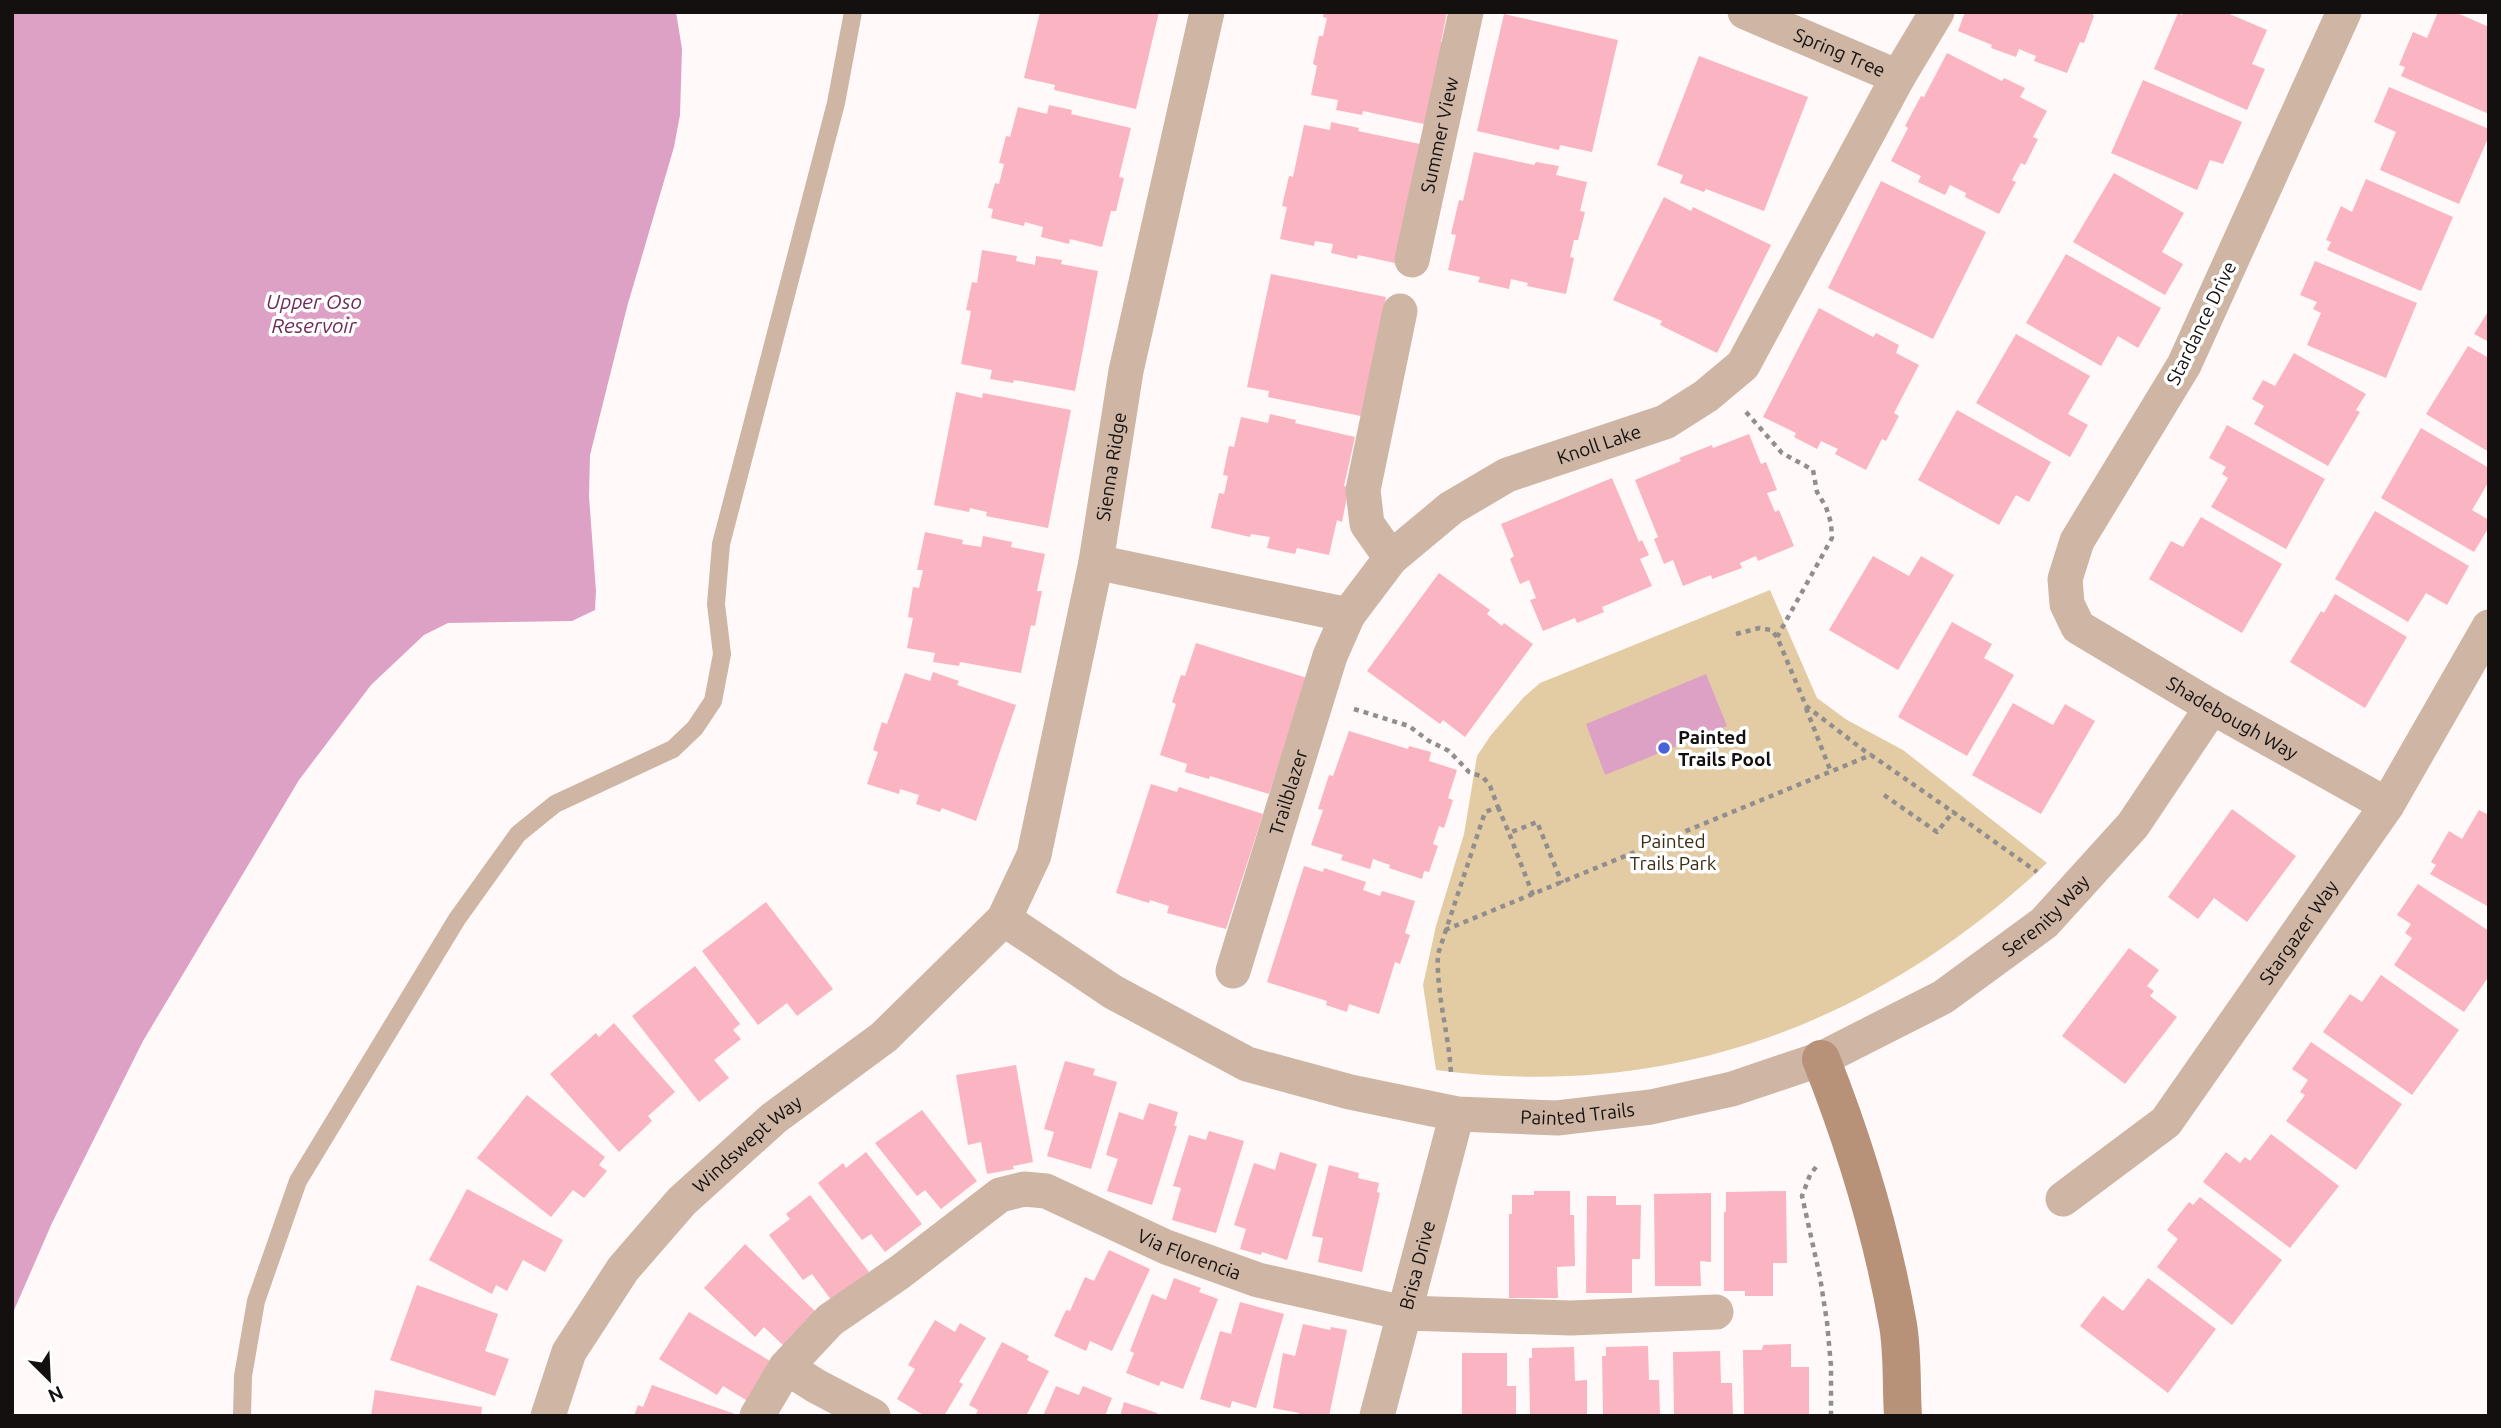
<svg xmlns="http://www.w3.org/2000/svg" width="2501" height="1428" font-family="Ubuntu,sans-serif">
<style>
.green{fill:#e3cca4}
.water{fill:#dda1c5}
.building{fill:#fbb4c1}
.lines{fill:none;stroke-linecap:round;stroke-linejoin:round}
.path{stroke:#928e8d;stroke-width:4.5;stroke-dasharray:5 5;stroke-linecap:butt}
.lane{stroke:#ceb5a4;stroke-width:18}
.street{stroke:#ceb5a4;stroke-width:35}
.secondary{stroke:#b79279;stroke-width:38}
.poi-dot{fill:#4763d7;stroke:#fff;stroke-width:2.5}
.labels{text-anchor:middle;stroke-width:7;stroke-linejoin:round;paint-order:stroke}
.street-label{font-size:19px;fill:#13100f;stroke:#fff}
.poi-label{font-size:19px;font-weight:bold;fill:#13100f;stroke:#fff;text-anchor:start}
.park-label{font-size:19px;fill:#3c2d13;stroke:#fff}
.water-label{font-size:21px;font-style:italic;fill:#702b59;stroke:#fff}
</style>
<rect width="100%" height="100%" fill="#fffaf9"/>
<path class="green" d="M1770,590L1817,698L1847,720L1903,750L2047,863C1875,1024 1672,1101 1436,1070L1423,985L1436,926L1464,834L1477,756L1491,735L1523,698L1540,683Z"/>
<g class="water">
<path d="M12,12H676L682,49L680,115L674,147L627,307L590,455L589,496L596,591L595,610L572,621L448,623L424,635L371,685L299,780L143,1041L52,1223L12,1315Z"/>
<path d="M1706,674L1727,726L1605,775L1586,724Z"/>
</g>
<g class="building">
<path d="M1040,12H1159L1136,109L1054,90L1055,85L1024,78Z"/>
<path d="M1324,12H1447L1441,42L1446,43L1424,124L1363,111L1362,115L1336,110L1338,100L1311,95L1317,66L1313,64L1319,36H1323L1327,18L1323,17Z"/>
<path d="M1965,12H2091L2094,16L2084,43L2080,42L2067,73L2034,61L2036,56L2019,49L2016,57L1991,48L1992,45L1958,31Z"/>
<path d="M2184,12H2225L2267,30L2252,64L2265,69L2247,110L2154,69L2178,13L2182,15Z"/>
<path d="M2438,12H2455L2489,27V114L2401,76L2405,67L2399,65L2413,32L2427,38Z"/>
<path d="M1504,14L1618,40L1592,152L1560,145L1559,150L1477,131Z"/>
<path d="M1947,53L2002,81L2004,78L2025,88L2020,97L2047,111L2033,137L2038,139L2025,165L2021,163L2012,180L2016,182L1999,214L1965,197L1966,193L1950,185L1945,195L1918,182L1921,176L1891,161L1908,128L1905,126L1921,96L1924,97Z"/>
<path d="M1699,56L1808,97L1764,211L1706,189L1704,192L1680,183L1683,175L1657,165Z"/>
<path d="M2143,80L2242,122L2223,164L2210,160L2197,190L2111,153Z"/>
<path d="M2389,87L2489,129V136L2459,204L2380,170L2396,132L2374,122Z"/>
<path d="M1049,105L1072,110L1071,114L1131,128L1119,177L1124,178L1116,211H1111L1102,247L1070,239L1069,244L1041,237L1043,227L1025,222L1024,226L991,218L993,209L988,208L995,183L999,184L1004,164L999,163L1006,136L1010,137L1018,107L1047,114Z"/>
<path d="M1331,122L1359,128L1358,131L1420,144L1395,263L1358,255L1357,259L1331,253L1333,244L1315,241L1314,246L1280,239L1287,207L1282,206L1289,176L1293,177L1304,125L1330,130Z"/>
<path d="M1474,152L1534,165L1536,162L1559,166L1556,175L1587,182L1580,211L1585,212L1578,240H1574L1570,257L1574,258L1566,294L1527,286L1528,283L1511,279L1509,289L1478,282L1480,277L1448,270L1456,235L1451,234L1459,200L1463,201Z"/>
<path d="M2114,173L2184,213L2162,252L2183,264L2165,295L2073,242Z"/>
<path d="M2366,179L2453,217L2421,291L2327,250L2331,242L2326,240L2341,206L2352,212Z"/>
<path d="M1881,181L1986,232L1933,339L1828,288Z"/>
<path d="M1664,197L1691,211L1693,207L1771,245L1717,353L1660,325L1662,321L1613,300Z"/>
<path d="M982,250L1017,256L1016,261L1035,265L1036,256L1062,260L1061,264L1098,271L1075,391L1014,380L1013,383L990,379L992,370L961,364L971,311L966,310L972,282L977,283Z"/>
<path d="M2066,254L2161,308L2138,348L2118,336L2101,366L2026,323Z"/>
<path d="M2315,261L2417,303L2386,378L2307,345L2321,313L2313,309L2317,302L2300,295Z"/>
<path d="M1271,274L1386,297L1361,416L1268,397L1269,391L1247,387Z"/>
<path d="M1819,308L1873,337L1876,333L1899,345L1896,353L1919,365L1894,413L1899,416L1886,441L1882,439L1866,470L1835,454L1838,449L1821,441L1817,449L1794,437L1796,433L1763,417Z"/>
<path d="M2489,310V342L2474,334Z"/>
<path d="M2016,334L2090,376L2068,414L2088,425L2070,457L1976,403Z"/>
<path d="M2468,346L2489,358V452L2426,414Z"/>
<path d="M2294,353L2366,394L2356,410L2360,412L2328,466L2254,424L2264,406L2252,399L2263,380L2275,386Z"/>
<path d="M956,392L982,398L983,393L1071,410L1048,528L986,516L987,512L970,508L969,512L934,505Z"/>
<path d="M1957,410L2051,462L2029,502L2016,495L1999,525L1918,480Z"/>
<path d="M1270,414L1296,420L1295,423L1355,437L1344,486L1349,487L1342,522L1337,520L1329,555L1297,548L1295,554L1267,548L1270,537L1251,534L1250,537L1211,528L1219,493L1224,494L1228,476L1223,475L1229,446L1234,447L1241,417L1268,423Z"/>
<path d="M2227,425L2325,479L2286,549L2211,507L2228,478L2222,474L2226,467L2209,458Z"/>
<path d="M2421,428L2489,468V481L2472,510L2489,520V527L2474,552L2381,498Z"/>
<path d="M1749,434L1761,464L1766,462L1777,490L1767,493L1775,512L1779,510L1794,546L1758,561L1756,556L1740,563L1742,568L1712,579L1711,575L1683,586L1673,560L1664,564L1654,539L1658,537L1635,480L1681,461L1679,458L1712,445L1713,448Z"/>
<path d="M1612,478L1639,542L1642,540L1649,555L1640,559L1652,586L1602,607L1604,612L1577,623L1575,618L1543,631L1530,600L1536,598L1529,580L1520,584L1510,559L1514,556L1501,524Z"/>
<path d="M2375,511L2469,566L2447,605L2426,593L2408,622L2335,579Z"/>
<path d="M2201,517L2282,564L2242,633L2149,579L2171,541L2183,547Z"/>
<path d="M925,532L963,540L962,544L981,547L983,536L1012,542L1011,547L1045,554L1037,591H1042L1035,626L1031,625L1021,673L960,662L959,666L933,662L935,653L907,648L913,618L908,617L913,587L919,588L923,570H917Z"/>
<path d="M1873,556L1909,576L1921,556L1954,575L1898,670L1829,630Z"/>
<path d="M1439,573L1490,610L1487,614L1502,626L1504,623L1533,644L1465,737L1443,720L1440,724L1367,671Z"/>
<path d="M2335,594L2407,637L2365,708L2290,662L2321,611L2324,613Z"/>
<path d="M1952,622L1992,644L1984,658L2014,675L1967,756L1898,717Z"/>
<path d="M1196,643L1307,678L1269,794L1210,776L1209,779L1185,772L1187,764L1160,755L1176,704L1172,702L1181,675L1185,676Z"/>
<path d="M933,672L959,681L957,685L1016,705L976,821L942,808L940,812L916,804L919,795L900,789L899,794L867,784L878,752L873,750L882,722L887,724L905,673L930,681Z"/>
<path d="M2013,703L2053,725L2065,704L2095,721L2041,814L1972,775Z"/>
<path d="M1349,731L1408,749L1409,746L1431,752L1429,761L1457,770L1448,798L1453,800L1444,828L1439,826L1433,844L1438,846L1429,872L1424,871L1422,879L1389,868L1390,865L1373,859L1370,869L1341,860L1343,855L1311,845L1323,810L1318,809L1329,775L1333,776Z"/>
<path d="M1151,784L1177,792L1179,787L1263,814L1226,929L1167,913L1169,906L1150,900L1149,903L1116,893Z"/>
<path d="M2232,809L2296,856L2247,922L2214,898L2198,919L2168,897Z"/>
<path d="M2479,810L2489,815V907L2430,874L2436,865L2431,862L2449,831L2462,839Z"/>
<path d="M1304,866L1323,872L1324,868L1366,882L1363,890L1380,896L1382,891L1415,901L1405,933L1410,935L1400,964L1395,962L1379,1014L1349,1004L1347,1012L1326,1005L1327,1001L1267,982Z"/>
<path d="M2418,884L2489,931V976L2464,1012L2394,965L2412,938L2405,933L2411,924L2397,915Z"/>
<path d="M766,902L833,989L797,1016L787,1003L758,1025L702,951Z"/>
<path d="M2129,948L2159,970L2147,986L2154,991L2150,996L2177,1017L2125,1084L2062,1036Z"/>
<path d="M695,966L740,1024L733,1030L741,1039L714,1060L729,1078L699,1102L632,1016Z"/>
<path d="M2381,975L2459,1030L2412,1095L2323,1032L2350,994L2362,1002Z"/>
<path d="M614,1023L675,1092L648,1116L652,1121L619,1152L550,1074L596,1033L599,1037Z"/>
<path d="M2311,1042L2402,1104L2356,1170L2286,1121L2305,1095L2300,1092L2308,1080L2292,1069Z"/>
<path d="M1065,1061L1095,1069L1093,1075L1117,1082L1091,1169L1047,1156L1054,1132L1044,1129Z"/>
<path d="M1016,1065L1033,1162L1013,1166L1014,1169L987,1174L981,1142L968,1145L956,1075Z"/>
<path d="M527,1095L605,1157L599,1165L607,1171L584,1198L573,1190L551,1217L477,1158Z"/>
<path d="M1149,1103L1178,1112L1174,1126H1177L1152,1205L1107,1191L1118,1159L1106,1155L1119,1112L1143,1120Z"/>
<path d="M922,1110L977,1181L941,1209L925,1190L917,1196L875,1143Z"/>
<path d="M1209,1131L1244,1141L1216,1233L1172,1220L1181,1188L1173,1186L1189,1135L1206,1140Z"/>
<path d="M2271,1134L2339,1186L2290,1248L2203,1182L2226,1152L2240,1163L2245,1157L2250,1161Z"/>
<path d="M866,1152L922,1224L885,1252L871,1234L862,1240L818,1183L843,1163L846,1168Z"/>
<path d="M1280,1152L1317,1164L1287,1260L1262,1252L1261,1255L1240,1249L1246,1229L1234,1225L1254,1163L1275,1170Z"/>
<path d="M1329,1165L1359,1173L1358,1178L1379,1183L1377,1192L1380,1193L1362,1272L1318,1262L1323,1238L1312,1236Z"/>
<path d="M467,1189L563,1240L545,1272L523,1260L507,1291L496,1285L492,1294L429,1260Z"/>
<path d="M1534,1191H1570V1215H1574L1575,1266L1557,1267L1558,1298H1509V1214H1512V1195H1534Z"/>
<path d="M1786,1191L1787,1263H1773V1296H1745V1291H1724V1212H1726V1192Z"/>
<path d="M1711,1193V1262L1700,1261L1701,1286H1655L1654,1194Z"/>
<path d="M810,1195L869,1272L832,1301L812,1274L803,1280L769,1235L790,1219L786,1214Z"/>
<path d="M1587,1196H1616V1205H1641L1640,1259H1632V1293H1586Z"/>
<path d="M2200,1197L2282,1260L2232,1325L2157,1267L2178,1239L2167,1230L2189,1202L2193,1205Z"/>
<path d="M745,1244L817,1313L787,1349L764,1327L755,1337L704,1288Z"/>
<path d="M1109,1250L1150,1269L1112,1351L1090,1341L1086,1351L1054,1336L1066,1310L1070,1311L1085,1277L1094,1281Z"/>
<path d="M1174,1278L1201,1288L1199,1292L1218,1299L1183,1389L1161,1381L1159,1386L1126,1373L1134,1353L1130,1351L1152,1294L1166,1300Z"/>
<path d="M2148,1278L2216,1329L2168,1393L2080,1326L2103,1296L2123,1311Z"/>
<path d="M417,1285L498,1314L485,1351L509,1359L495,1396L390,1360Z"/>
<path d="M1240,1302L1284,1314L1256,1408L1232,1401L1230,1408L1200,1399L1220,1331L1231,1334Z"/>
<path d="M689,1312L775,1364L751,1403L723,1386L717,1395L659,1359Z"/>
<path d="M935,1320L955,1332L960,1323L986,1338L959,1382L963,1384L944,1416H925L897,1399L915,1369L908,1365Z"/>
<path d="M1303,1324L1330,1330L1331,1327L1347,1330L1329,1416H1298L1299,1413L1273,1408L1283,1353L1295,1356Z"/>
<path d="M1002,1342L1029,1356L1027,1360L1049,1371L1026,1416H975L978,1410L969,1405Z"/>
<path d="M1791,1344V1367H1809V1416H1744L1743,1350H1762L1763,1345Z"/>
<path d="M1648,1346L1649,1380H1659L1660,1416H1603L1602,1356H1606V1347Z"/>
<path d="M1574,1347L1575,1381L1587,1380V1416H1530L1529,1358H1532V1348Z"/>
<path d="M1720,1351L1721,1383H1732L1733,1416H1674L1673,1352Z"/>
<path d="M1462,1353H1507V1386H1516V1416H1462Z"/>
<path d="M652,1385L738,1415V1416H634L638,1405L643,1407Z"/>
<path d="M1056,1386L1079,1395L1083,1386L1112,1398L1105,1416H1043Z"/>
<path d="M375,1390L482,1407L481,1416H371Z"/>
<path d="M1124,1402L1157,1413L1156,1416H1120Z"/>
</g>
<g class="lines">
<g class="path">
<path d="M1746,412L1782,453L1813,470L1817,492L1826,507L1831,523L1832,538L1777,637"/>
<path d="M1736,634L1759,628L1771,630L1777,637L1806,706L1870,755"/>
<path d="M1806,708L1831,772"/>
<path d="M1354,709L1409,726L1429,741L1449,751L1469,772L1483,777L1490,786L1498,807L1485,812L1438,954C1436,995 1449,1033 1451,1074"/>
<path d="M1884,795L1937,832L1953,812L2037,872"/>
<path d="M1498,807L1509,833"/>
<path d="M1533,895L1509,833L1537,822L1562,883"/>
<path d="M1445,930L1871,755L1953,812"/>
<path d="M1816,1167L1810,1175L1802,1196L1820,1277L1827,1322L1831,1366V1416"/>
</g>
<path class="lane" d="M242,1416L243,1376L256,1301L298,1181L457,919L518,834L555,804L673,749L695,728L713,701L722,654L716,604L721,544L836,103L853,12"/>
<g class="street">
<path id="s1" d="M1745,12L1898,77"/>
<path id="s2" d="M2344,12L2184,365L2077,541L2065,579L2067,604L2078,627L2212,707L2387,805"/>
<path id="s3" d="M1412,260L1466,12"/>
<path d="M1391,558L1367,524L1363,490L1400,311"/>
<path id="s4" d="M1096,562L1348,615L1391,558L1451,508L1507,475L1665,422L1706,396L1743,365L1898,77L1937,12"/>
<path id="s5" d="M1004,919L1113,992L1247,1064L1350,1092L1457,1114L1557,1118L1651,1107L1732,1089L1821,1059L1943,997L2044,923L2133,825L2212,707"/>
<path id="s6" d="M1233,971L1330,656L1348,615"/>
<path id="s7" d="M2063,1199L2166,1122L2387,805L2489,627"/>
<path d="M786,1367L816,1386L873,1416"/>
<path id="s8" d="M548,1416L569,1352L623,1269L682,1201L774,1118L884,1037L1004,919L1034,855L1096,562L1126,371L1207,12"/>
<path id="s9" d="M757,1416L786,1367L830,1320L900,1272L1000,1195L1024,1189L1046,1191L1166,1247L1258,1280L1404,1313L1571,1318L1716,1312"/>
<path id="s10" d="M1377,1416L1457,1114"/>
</g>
<path class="secondary" d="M1821,1059C1855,1145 1882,1234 1898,1325C1903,1354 1901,1386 1903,1416"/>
</g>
<circle class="poi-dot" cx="1664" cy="748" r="7"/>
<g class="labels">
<g class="street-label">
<text dy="7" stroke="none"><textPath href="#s1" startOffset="103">Spring Tree</textPath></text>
<text dy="7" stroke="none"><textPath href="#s3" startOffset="128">Summer View</textPath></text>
<text transform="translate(2201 323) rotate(-64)" y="7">Stardance Drive</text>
<text dy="7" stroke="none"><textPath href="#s4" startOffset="569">Knoll Lake</textPath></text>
<text dy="7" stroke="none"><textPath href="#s8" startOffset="1152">Sienna Ridge</textPath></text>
<text dy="7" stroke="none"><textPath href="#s2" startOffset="863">Shadebough Way</textPath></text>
<text dy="7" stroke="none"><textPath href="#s6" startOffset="187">Trailblazer</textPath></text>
<text dy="7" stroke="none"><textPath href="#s5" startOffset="1139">Serenity Way</textPath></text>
<text dy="7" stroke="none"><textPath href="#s7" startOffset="360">Stargazer Way</textPath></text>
<text dy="7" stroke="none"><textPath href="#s5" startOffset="620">Painted Trails</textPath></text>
<text dy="7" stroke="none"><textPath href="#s8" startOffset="343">Windswept Way</textPath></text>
<text dy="7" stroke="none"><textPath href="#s9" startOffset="536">Via Florencia</textPath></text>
<text dy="7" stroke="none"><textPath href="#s10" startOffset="156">Brisa Drive</textPath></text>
</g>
<g class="poi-label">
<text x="1678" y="744">Painted<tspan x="1678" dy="22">Trails Pool</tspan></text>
</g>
<g class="park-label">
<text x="1673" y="848">Painted<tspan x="1673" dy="22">Trails Park</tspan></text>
</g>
<g class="water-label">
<text x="314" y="309">Upper Oso<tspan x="314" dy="24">Reservoir</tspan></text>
</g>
</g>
<rect width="2501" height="1428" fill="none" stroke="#13100f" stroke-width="28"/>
<g transform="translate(49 1379) rotate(156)" stroke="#ffffff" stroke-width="5" paint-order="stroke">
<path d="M0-5L12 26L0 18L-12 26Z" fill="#13100f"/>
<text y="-10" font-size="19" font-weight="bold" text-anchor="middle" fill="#13100f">N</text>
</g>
</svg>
